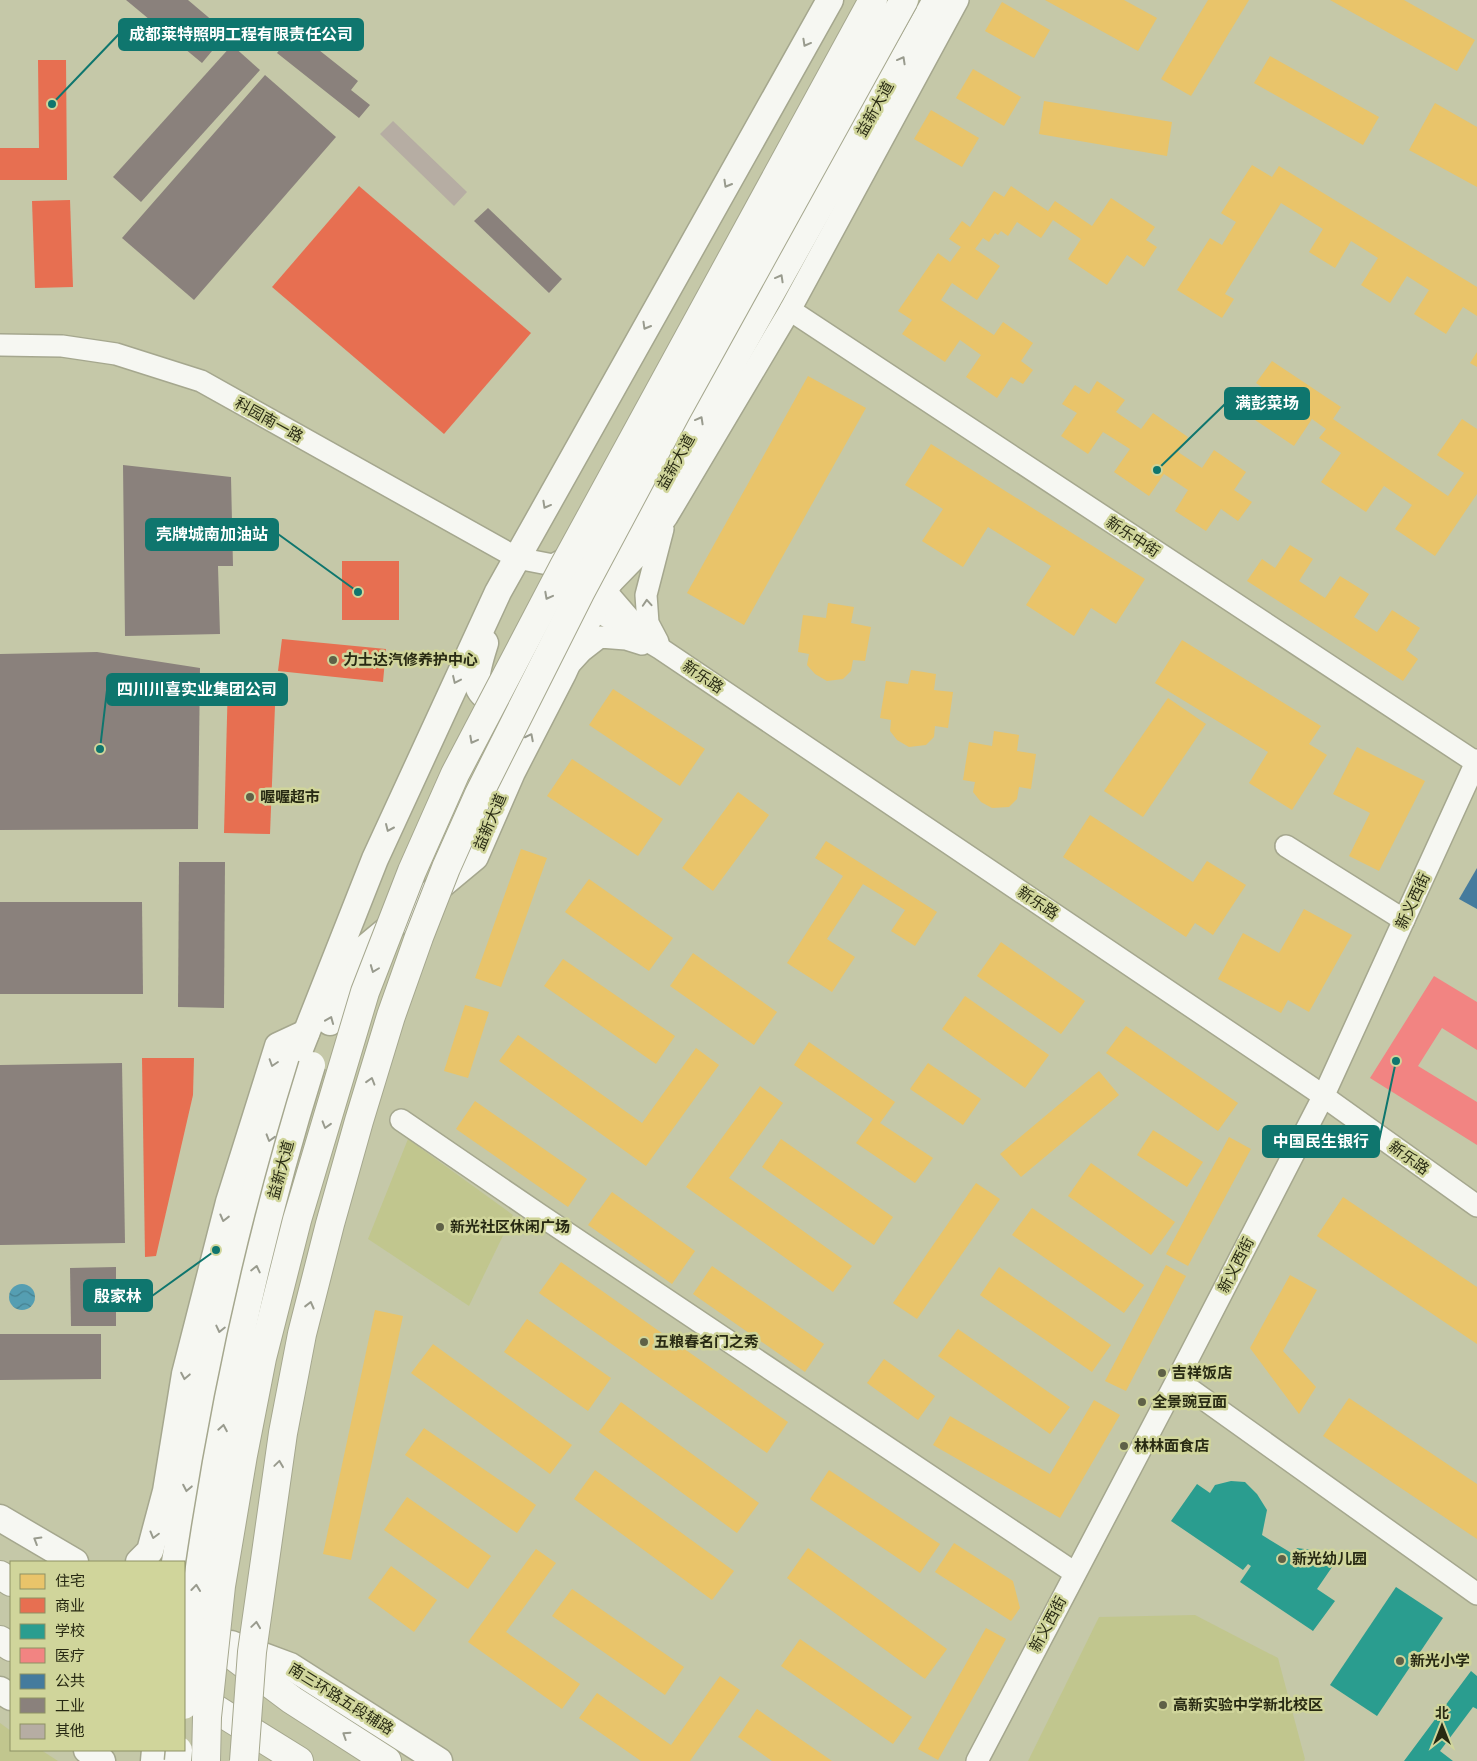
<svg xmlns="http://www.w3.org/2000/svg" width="1477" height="1761" font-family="'Public Sans','Noto Sans SC',sans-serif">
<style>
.park{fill:#c1c68e}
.water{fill:url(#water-waves)}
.homes{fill:#e9c46a}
.shops{fill:#e76f51}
.schools{fill:#2a9d8f}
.health{fill:#f28482}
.public{fill:#457b9d}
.industry{fill:#8a817c}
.building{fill:#b6ada3}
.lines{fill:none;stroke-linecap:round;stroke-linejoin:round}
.minor-casing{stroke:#a5a78e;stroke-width:24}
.major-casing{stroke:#a5a78e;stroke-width:29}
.highway-casing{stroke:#a5a78e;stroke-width:30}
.minor{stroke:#f6f7f2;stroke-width:21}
.major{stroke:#f6f7f2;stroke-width:26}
.highway{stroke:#f6f7f2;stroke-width:28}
.major-bridge-casing{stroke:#a5a78e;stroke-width:29;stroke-linecap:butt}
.highway-bridge-casing{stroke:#a5a78e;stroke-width:30;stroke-linecap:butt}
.major-bridge{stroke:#f6f7f2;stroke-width:26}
.highway-bridge{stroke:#f6f7f2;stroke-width:28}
.oneway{stroke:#999b8e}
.poi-dot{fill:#5f6147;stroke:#d0d59b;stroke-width:2}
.labels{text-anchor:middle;stroke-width:5;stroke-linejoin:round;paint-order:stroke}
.street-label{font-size:15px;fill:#282a13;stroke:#d0d59b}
.poi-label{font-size:15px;font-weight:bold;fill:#282a13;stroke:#d0d59b;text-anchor:start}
.leader{fill:none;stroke:#0f766e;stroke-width:2}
.callout-dot{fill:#0f766e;stroke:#d0d59b;stroke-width:2}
.callout{fill:#0f766e;stroke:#0f766e;stroke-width:2}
.callout-label{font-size:16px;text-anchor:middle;font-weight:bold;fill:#fff}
</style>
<defs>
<pattern id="water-waves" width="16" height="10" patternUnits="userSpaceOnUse" patternTransform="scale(1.25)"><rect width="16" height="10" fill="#559eb2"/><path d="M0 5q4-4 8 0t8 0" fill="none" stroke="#468190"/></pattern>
</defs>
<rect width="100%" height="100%" fill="#c5c8a8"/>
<g class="park">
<path d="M408,1139L513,1215L469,1306L368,1239Z"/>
<path d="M1195,1615L1278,1658L1305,1759L1304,1761H1028L1099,1617Z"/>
<path d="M0,1723L11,1731V1750H41L58,1761H0Z"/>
</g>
<circle class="water" cx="22" cy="1297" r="13"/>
<g class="homes">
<path d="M1045,0H1124L1157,18L1138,51Z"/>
<path d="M1208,0H1249L1191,96L1161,79Z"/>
<path d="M1330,0H1404L1475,40L1457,71Z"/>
<path d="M1002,2L1050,30L1034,58L985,31Z"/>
<path d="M1270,56L1379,117L1363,145L1254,83Z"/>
<path d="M973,69L1021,97L1004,126L956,98Z"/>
<path d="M1044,101L1172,122L1167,156L1039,134Z"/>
<path d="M1435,103L1477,127V187L1409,150Z"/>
<path d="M931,110L979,138L962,167L914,139Z"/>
<path d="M1252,165L1272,177L1279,166L1477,287V316L1463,307L1446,334L1414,314L1429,290L1407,276L1390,303L1361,285L1378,258L1351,241L1335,268L1309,252L1323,229L1281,203L1225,294L1234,299L1222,318L1177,290L1210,238L1222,245L1236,222L1221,213Z"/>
<path d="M1011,186L1048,211L1055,201L1092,226L1111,198L1155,227L1146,240L1157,247L1144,267L1127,255L1107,285L1068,259L1081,239L1053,220L1041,238L1017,222L1008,236L1001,231L998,235L995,233L989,242L983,238L975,249L1000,266L977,300L952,283L941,300L994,335L1003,322L1033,343L1021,361L1033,370L1023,384L1011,377L997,398L966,377L981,355L960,340L945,362L902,334L912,320L898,311L938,253L950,262L961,247L949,239L962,221L970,227L994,191L1004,197Z"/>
<path d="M1477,352V367L1470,363Z"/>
<path d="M1272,361L1341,407L1333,419L1448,496L1464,473L1437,455L1462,419L1477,429V494L1435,556L1395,529L1412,505L1384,486L1366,512L1321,482L1341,453L1319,438L1326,429L1312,419L1294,446L1255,420L1273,395L1256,383Z"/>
<path d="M808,376L866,408L744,625L687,593Z"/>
<path d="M1097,381L1125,400L1116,412L1141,429L1153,413L1188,437L1178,452L1202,468L1214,450L1246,472L1234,490L1252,502L1238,521L1221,509L1206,531L1175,511L1188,490L1164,474L1149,496L1114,472L1130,449L1103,432L1088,454L1061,436L1077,413L1062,404L1075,385L1089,394Z"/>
<path d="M931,444L1145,579L1116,624L1091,608L1074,636L1026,605L1051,566L988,527L963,567L922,541L943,509L905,485Z"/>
<path d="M1290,545L1313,559L1299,581L1325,598L1340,576L1369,594L1354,617L1377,632L1392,610L1420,628L1406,650L1418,659L1403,681L1247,581L1262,559L1275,568Z"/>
<path d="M828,603L854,607L851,623L871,627L865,661L853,660L851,671L843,679L827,681L815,674L807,665L809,654L798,652L803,615L826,618Z"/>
<path d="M1182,640L1321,726L1309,744L1327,755L1292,810L1249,783L1268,752L1155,683Z"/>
<path d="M911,670L936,674L934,690L953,692L948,728L935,726L934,737L926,745L909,747L897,740L890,731L891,720L880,718L886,681L908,684Z"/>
<path d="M613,689L705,749L680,786L589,725Z"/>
<path d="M1168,698L1206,724L1143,817L1104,791Z"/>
<path d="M994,731L1019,735L1017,751L1036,754L1031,789L1019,787L1017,799L1009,807L992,808L981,802L973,792L975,782L963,780L969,742L992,746Z"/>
<path d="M1357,747L1425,781L1379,871L1349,856L1370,813L1333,794Z"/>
<path d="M572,759L663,819L638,856L547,796Z"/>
<path d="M738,792L769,815L713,891L682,868Z"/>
<path d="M1090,815L1193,882L1207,861L1246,885L1213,935L1195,923L1186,937L1063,857Z"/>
<path d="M826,841L937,912L915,946L891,931L905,910L863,884L827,939L855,957L832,992L787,963L843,876L815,858Z"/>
<path d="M521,849L547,858L501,987L475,978Z"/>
<path d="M589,879L673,938L649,971L565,912Z"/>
<path d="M1304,909L1352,935L1309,1012L1288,1000L1281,1013L1218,979L1243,933L1279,953Z"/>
<path d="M1001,942L1085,1001L1061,1034L977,976Z"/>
<path d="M693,953L777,1012L754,1045L670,986Z"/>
<path d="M563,959L675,1036L656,1064L544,986Z"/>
<path d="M965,996L1049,1055L1025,1088L942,1029Z"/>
<path d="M465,1005L489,1012L468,1078L444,1071Z"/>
<path d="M1126,1026L1238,1103L1218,1131L1106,1053Z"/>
<path d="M518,1035L642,1123L696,1048L719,1065L646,1166L499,1061Z"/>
<path d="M809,1042L895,1102L880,1123L933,1158L915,1183L856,1143L873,1119L794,1065Z"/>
<path d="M928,1063L981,1099L963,1125L910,1089Z"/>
<path d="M1099,1071L1119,1095L1021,1177L1000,1154Z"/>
<path d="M760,1086L783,1103L729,1178L852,1266L833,1292L686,1187Z"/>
<path d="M475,1101L587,1179L568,1207L456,1129Z"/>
<path d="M1153,1130L1203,1162L1187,1187L1137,1155Z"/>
<path d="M1229,1137L1251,1149L1188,1266L1166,1254Z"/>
<path d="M781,1139L893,1217L874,1245L762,1167Z"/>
<path d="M1091,1163L1175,1222L1151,1255L1068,1196Z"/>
<path d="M976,1183L1000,1199L917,1319L893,1303Z"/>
<path d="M612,1192L695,1251L672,1284L588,1225Z"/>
<path d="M1343,1197L1477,1287V1344L1317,1236Z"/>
<path d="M1032,1208L1144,1285L1124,1313L1012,1235Z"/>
<path d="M561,1262L788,1422L767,1453L539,1293Z"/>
<path d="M1166,1265L1186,1276L1126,1391L1105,1381Z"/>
<path d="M712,1266L824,1344L805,1372L693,1294Z"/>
<path d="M999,1267L1111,1345L1092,1372L980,1295Z"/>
<path d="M1290,1275L1317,1290L1283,1351L1316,1387L1299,1414L1250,1348Z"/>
<path d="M375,1310L403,1316L351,1560L323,1554Z"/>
<path d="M527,1319L611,1378L588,1411L504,1352Z"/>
<path d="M958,1329L1070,1407L1050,1434L938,1356Z"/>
<path d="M433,1344L572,1445L550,1474L411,1373Z"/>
<path d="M884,1359L935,1396L918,1420L867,1383Z"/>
<path d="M1349,1398L1477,1484V1539L1323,1436Z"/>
<path d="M1094,1400L1120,1415L1060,1518L933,1445L950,1416L1050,1474Z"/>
<path d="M621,1402L759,1503L737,1533L599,1432Z"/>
<path d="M424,1428L536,1505L517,1533L405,1455Z"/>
<path d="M595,1470L734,1571L712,1600L574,1499Z"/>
<path d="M829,1470L940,1544L920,1573L810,1499Z"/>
<path d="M407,1497L491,1556L468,1589L384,1530Z"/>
<path d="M954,1543L1013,1581L1020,1608L1011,1621L935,1572Z"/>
<path d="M808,1548L947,1649L925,1679L787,1578Z"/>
<path d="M536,1549L556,1563L506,1632L580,1684L562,1709L468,1642Z"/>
<path d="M391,1566L437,1600L414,1632L368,1598Z"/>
<path d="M572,1589L684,1667L665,1695L552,1616Z"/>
<path d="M986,1628L1006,1639L938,1760L918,1749Z"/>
<path d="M800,1639L912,1717L893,1744L781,1666Z"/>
<path d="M720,1676L740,1690L690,1761H641L579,1718L597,1693L671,1745Z"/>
<path d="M757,1709L832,1761H772L738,1737Z"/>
</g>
<g class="shops">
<path d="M38,60H66L67,180H0V148H39Z"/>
<path d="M359,186L531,333L444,434L272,287Z"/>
<path d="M70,200L73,287L35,288L32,201Z"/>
<rect x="342" y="561" width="57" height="59"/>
<path d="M282,639L386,649L383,682L278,671Z"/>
<path d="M228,680H276L270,834L224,833Z"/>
<path d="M142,1058H194L193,1095L156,1256L145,1257Z"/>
</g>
<g class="schools">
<path d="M1231,1481L1245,1482L1257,1494L1267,1510L1262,1535L1293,1554L1297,1548L1341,1554L1317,1589L1335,1601L1313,1631L1240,1582L1251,1566L1248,1564L1243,1570L1171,1521L1197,1484L1210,1493L1215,1485Z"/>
<path d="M1396,1587L1443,1618L1377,1716L1330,1685Z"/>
<path d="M1471,1671L1477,1676V1709L1473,1707L1440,1751L1453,1761H1404Z"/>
</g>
<path class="health" d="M1434,976L1477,1002V1050L1442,1028L1418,1066L1477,1102V1145L1370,1078Z"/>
<path class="public" d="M1477,868V909L1459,899Z"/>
<g class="industry">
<path d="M126,0H188L227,33L202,63Z"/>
<path d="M295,31L358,81L351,90L370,105L359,118L277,53Z"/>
<path d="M232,45L260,70L141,202L113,177Z"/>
<path d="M265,75L336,137L194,300L122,238Z"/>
<path d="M488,208L562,279L549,293L474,221Z"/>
<path d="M123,465L231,477L233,566H218L220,634L125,636Z"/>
<path d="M97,652L200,668L198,829L0,830V654Z"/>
<path d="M179,862H225L224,1008L178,1007Z"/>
<path d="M0,902H142L143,994H0Z"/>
<path d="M122,1063L125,1243L0,1245V1065Z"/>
<path d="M116,1267V1326H71L70,1268Z"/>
<path d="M0,1334H101V1379L0,1380Z"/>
</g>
<path class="building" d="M393,121L467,192L454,206L380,134Z"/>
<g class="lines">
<defs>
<g id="minor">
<path d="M790,310L1477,763"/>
<path d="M0,345L62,346L116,354L201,381L517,558L553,565L575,553"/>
<path d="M590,594L594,609L661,649L1312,1088L1477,1206"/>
<path d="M637,627L605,590L639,555L667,517L790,310L958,0"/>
<path d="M658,642L648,623L646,595L663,529"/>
<path d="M571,663L582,651L600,637L626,639L642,644"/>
<path d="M1286,846L1404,920"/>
<path d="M401,1120L540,1215L1075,1573"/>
<path d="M1177,1380L1477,1594"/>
<path d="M977,1761L1177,1380L1323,1097L1477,760"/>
</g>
<g id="major">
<path d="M485,643C482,653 474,676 478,686C484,703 508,705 522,698C528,695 535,687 540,683"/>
<path d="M330,1022L357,955L475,857L512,772L563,673L584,627L936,0"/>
<path d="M0,1518L75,1562"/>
<path d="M139,1562L150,1551L166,1491L185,1374L229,1202L278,1046L306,1033"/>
<path d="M175,1562L182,1518L205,1392L260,1172L296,1059L375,859L498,592L830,0"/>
<path d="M231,1644L290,1666L439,1761"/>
<path d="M0,1690L11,1697"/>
<path d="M87,1750L102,1761"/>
<path d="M154,1761L155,1750"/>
</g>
<g id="highway">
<path d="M0,1575L11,1582"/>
<path d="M204,1634L292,1700L387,1761"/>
<path d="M0,1640L11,1647"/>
<path d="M190,1693L299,1761"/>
</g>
</defs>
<use href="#minor" class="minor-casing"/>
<use href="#major" class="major-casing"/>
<use href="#highway" class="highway-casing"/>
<use href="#minor" class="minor"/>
<use href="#major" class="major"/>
<use href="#highway" class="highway"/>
<defs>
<g id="major-bridge">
<path d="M184,1706C188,1662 191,1618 198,1574C223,1402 260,1231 312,1065"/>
<path d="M178,1761L179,1750"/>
</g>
<g id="highway-bridge">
<path d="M206,1761L207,1717L221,1586L243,1455L262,1358L297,1220L365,992L412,871L455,774L564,566L873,0"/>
<path d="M244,1761L252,1652L283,1433L302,1334L330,1224L359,1121L391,1016L419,937L446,868L479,794L580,593L676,413L904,0"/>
</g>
</defs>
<use href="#major-bridge" class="major-bridge-casing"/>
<use href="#highway-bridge" class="highway-bridge-casing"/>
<use href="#major-bridge" class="major-bridge"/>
<use href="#highway-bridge" class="highway-bridge"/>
</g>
<defs><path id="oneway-chevron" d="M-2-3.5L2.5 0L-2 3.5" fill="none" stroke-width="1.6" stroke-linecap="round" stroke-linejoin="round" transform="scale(1.25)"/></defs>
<g class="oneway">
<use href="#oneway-chevron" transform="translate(806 43) rotate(119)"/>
<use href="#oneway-chevron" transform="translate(902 60) rotate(-61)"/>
<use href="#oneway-chevron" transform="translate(727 184) rotate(120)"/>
<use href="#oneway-chevron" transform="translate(780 278) rotate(-61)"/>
<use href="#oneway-chevron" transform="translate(646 326) rotate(120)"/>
<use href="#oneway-chevron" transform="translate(700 420) rotate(-61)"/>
<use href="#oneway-chevron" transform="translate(546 505) rotate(119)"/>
<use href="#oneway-chevron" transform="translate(548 596) rotate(118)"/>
<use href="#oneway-chevron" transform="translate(647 603) rotate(-94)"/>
<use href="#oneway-chevron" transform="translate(456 680) rotate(115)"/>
<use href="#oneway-chevron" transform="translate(530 737) rotate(-63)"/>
<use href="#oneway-chevron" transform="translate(473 740) rotate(118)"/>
<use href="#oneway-chevron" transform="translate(389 828) rotate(114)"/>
<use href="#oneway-chevron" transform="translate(374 969) rotate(111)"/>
<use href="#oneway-chevron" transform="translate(330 1020) rotate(-68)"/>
<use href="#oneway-chevron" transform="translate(273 1063) rotate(108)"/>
<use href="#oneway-chevron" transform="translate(371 1081) rotate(-73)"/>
<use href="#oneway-chevron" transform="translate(326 1125) rotate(107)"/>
<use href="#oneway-chevron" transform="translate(270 1138) rotate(107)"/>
<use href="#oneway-chevron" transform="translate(224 1218) rotate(104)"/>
<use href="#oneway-chevron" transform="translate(256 1269) rotate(-77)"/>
<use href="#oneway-chevron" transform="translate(310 1305) rotate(-76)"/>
<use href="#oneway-chevron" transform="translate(220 1329) rotate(103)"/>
<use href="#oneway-chevron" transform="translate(185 1376) rotate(101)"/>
<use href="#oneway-chevron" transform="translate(223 1428) rotate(-80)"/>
<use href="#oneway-chevron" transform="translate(279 1464) rotate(-82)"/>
<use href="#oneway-chevron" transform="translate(187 1488) rotate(101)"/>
<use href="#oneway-chevron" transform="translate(154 1535) rotate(105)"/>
<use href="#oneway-chevron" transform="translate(37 1540) rotate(-149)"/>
<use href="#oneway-chevron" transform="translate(196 1588) rotate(-84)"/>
<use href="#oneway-chevron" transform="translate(256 1625) rotate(-82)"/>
<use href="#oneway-chevron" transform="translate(346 1735) rotate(-147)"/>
</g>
<g class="poi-dot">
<circle cx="333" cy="660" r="5"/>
<circle cx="250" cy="797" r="5"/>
<circle cx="440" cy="1227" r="5"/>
<circle cx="644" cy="1342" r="5"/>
<circle cx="1162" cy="1373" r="5"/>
<circle cx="1142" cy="1402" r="5"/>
<circle cx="1124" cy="1446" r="5"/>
<circle cx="1282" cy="1559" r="5"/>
<circle cx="1400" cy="1661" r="5"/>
<circle cx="1163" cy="1705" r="5"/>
</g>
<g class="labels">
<g class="street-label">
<text transform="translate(875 109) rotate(-61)" y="5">益新大道</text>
<text transform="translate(269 420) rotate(29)" y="5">科园南一路</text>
<text transform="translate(676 462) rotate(-61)" y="5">益新大道</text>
<text transform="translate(1133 537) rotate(33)" y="5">新乐中街</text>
<text transform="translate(703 677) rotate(34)" y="5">新乐路</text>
<text transform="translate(490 822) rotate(-67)" y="5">益新大道</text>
<text transform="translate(1413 901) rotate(-65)" y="5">新义西街</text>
<text transform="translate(1038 903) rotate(34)" y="5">新乐路</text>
<text transform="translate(1409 1158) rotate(36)" y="5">新乐路</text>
<text transform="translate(281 1170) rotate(-75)" y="5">益新大道</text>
<text transform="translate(1236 1265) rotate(-63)" y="5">新义西街</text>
<text transform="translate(1048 1624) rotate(-62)" y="5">新义西街</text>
<text transform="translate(341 1699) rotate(32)" y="5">南三环路五段辅路</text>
</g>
<g class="poi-label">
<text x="343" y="665">力士达汽修养护中心</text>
<text x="260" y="802">喔喔超市</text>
<text x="450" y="1232">新光社区休闲广场</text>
<text x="654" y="1347">五粮春名门之秀</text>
<text x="1172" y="1378">吉祥饭店</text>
<text x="1152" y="1407">全景豌豆面</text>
<text x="1134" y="1451">林林面食店</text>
<text x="1292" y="1564">新光幼儿园</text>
<text x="1410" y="1666">新光小学</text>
<text x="1173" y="1710">高新实验中学新北校区</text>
</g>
</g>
<path class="leader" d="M52 104L119 34M1157 470L1225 404M358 592L278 534M100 749L107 690M1396 1061L1379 1141M216 1250L152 1296"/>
<g class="callout-dot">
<circle cx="52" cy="104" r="5"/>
<circle cx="1157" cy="470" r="5"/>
<circle cx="358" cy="592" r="5"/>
<circle cx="100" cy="749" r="5"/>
<circle cx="1396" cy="1061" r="5"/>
<circle cx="216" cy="1250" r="5"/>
</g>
<g class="callout">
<rect x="119" y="19" width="244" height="31" rx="5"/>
<rect x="1225" y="388" width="84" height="31" rx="5"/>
<rect x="146" y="519" width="132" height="31" rx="5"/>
<rect x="107" y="674" width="180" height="31" rx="5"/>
<rect x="1263" y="1126" width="116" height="31" rx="5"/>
<rect x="84" y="1280" width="68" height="31" rx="5"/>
</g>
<g class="callout-label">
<text x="241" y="40">成都莱特照明工程有限责任公司</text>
<text x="1267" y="409">满彭菜场</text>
<text x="212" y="540">壳牌城南加油站</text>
<text x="197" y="695">四川川喜实业集团公司</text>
<text x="1321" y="1147">中国民生银行</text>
<text x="118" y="1302">殷家林</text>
</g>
<rect x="10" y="1561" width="175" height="190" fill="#d0d59b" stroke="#8d9165"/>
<rect x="20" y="1574" width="25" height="15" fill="#e9c46a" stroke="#8d9165"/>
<text x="55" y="1586" font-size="15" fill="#282a13">住宅</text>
<rect x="20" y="1598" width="25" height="15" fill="#e76f51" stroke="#8d9165"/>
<text x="55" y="1611" font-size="15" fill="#282a13">商业</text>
<rect x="20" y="1624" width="25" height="15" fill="#2a9d8f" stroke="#8d9165"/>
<text x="55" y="1636" font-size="15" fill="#282a13">学校</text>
<rect x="20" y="1648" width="25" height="15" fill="#f28482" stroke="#8d9165"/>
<text x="55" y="1661" font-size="15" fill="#282a13">医疗</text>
<rect x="20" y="1674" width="25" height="15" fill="#457b9d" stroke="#8d9165"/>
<text x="55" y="1686" font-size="15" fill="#282a13">公共</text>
<rect x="20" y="1698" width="25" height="15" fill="#8a817c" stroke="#8d9165"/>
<text x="55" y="1711" font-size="15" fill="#282a13">工业</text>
<rect x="20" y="1724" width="25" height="15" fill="#b6ada3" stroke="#8d9165"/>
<text x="55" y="1736" font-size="15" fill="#282a13">其他</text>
<g transform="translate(1442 1726)" stroke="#d0d59b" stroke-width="4" paint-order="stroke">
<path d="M0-4L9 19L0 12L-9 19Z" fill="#282a13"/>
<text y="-8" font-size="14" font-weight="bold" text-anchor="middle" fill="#282a13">北</text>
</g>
</svg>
